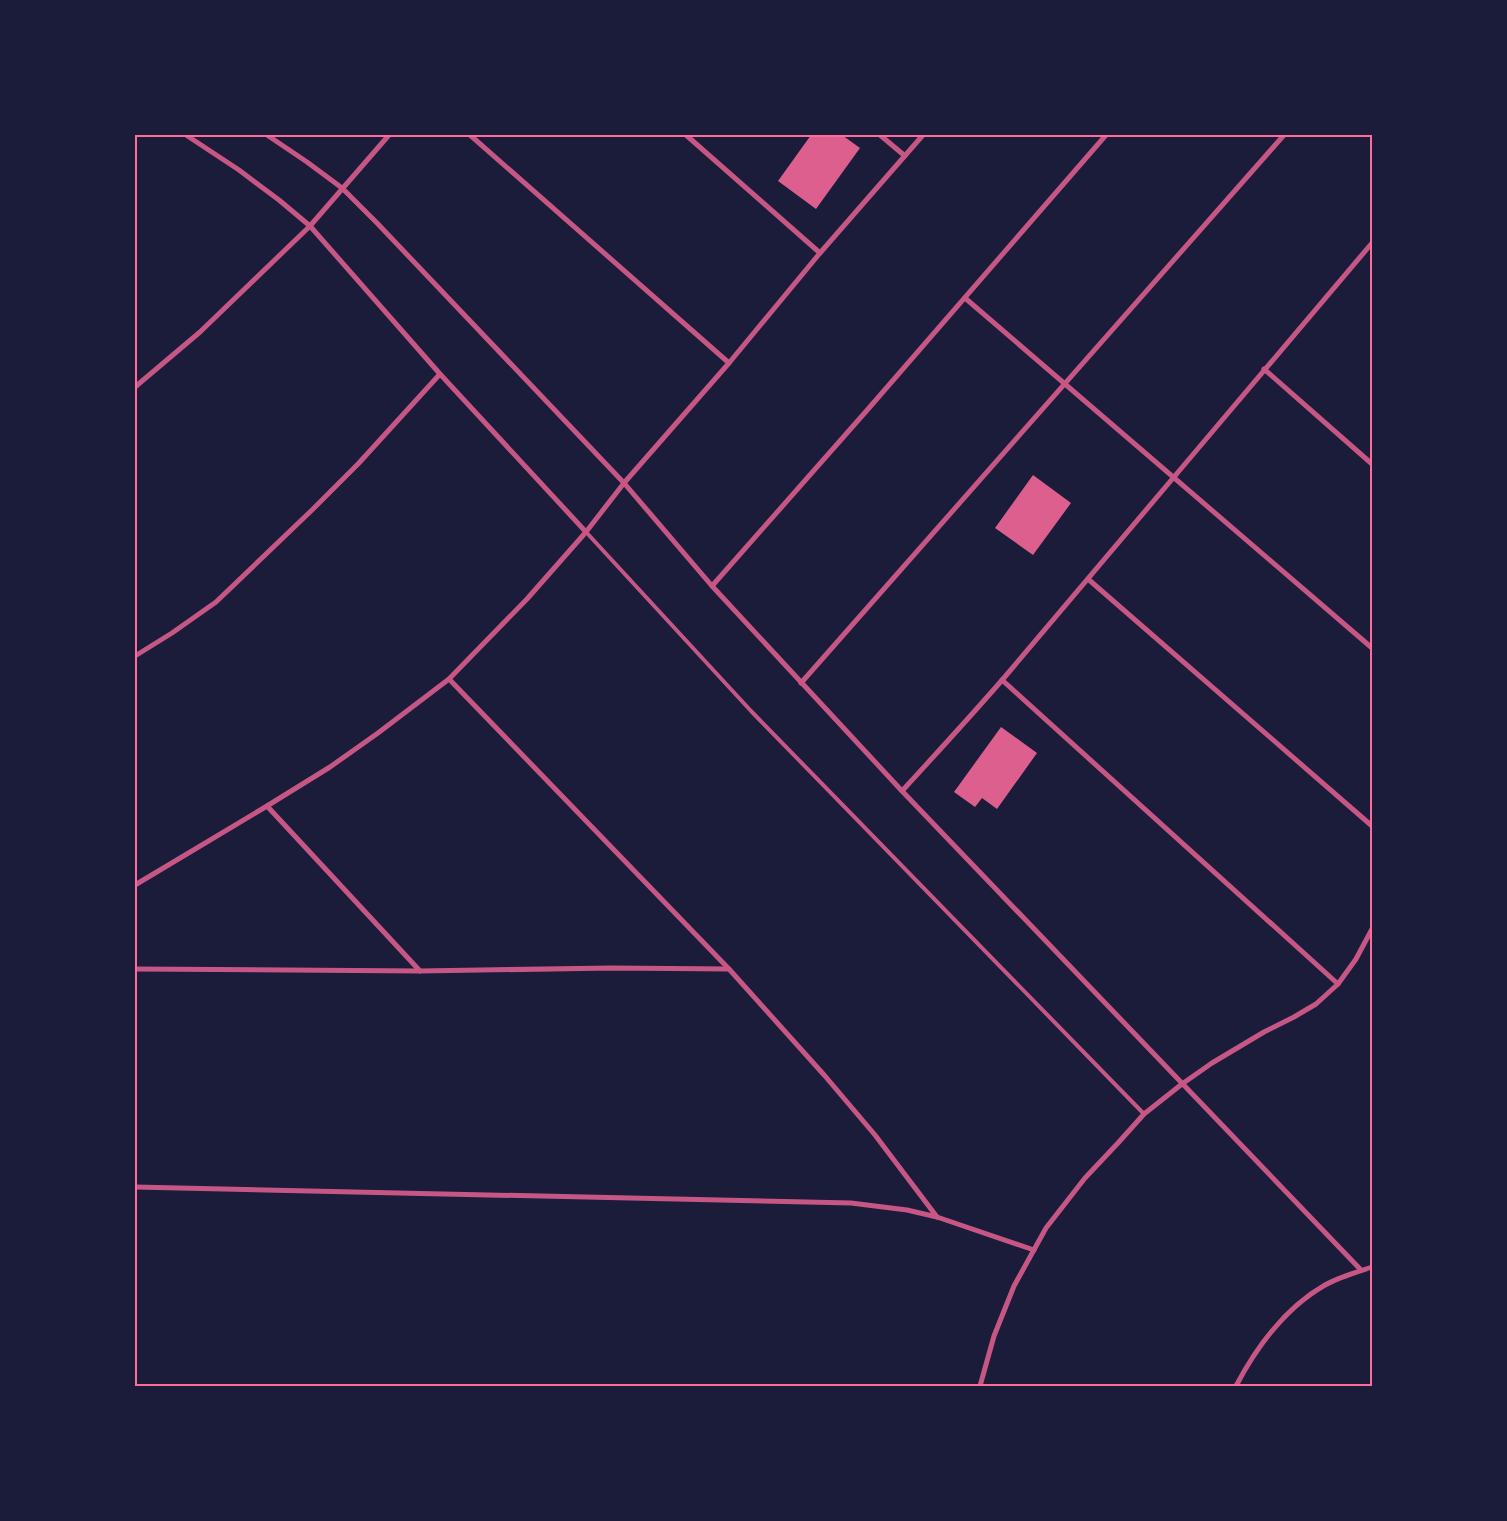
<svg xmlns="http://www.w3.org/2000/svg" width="1507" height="1521" font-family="Lato,sans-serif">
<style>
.building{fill:#dd5f8e}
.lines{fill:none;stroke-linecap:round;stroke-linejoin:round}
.service{stroke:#c65784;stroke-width:4}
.minor{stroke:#c65784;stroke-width:5}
.neatline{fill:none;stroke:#ff6b9d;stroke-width:2}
</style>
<rect width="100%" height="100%" fill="#1b1b3a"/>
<g class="building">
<path d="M811,135H842L860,148L816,209L778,181Z"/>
<path d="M1033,475L1071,503L1033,555L995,528Z"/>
<path d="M1001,727L1037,753L997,809L982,798L975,807L954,792Z"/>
</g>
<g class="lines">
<path class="service" d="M586,532L751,711L1144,1114"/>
<g class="minor">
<path d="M186,135L239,170L279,200L310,226L440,374L586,532"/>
<path d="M267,135L307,162L342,188L377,223L624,483L712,586L902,791L1361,1270"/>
<path d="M470,135L729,363"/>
<path d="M686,135L820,253"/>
<path d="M880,135L905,156"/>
<path d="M965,298L1372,648"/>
<path d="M1264,369L1372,464"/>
<path d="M135,387L200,332L310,226L389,135"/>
<path d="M1088,579L1372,826"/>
<path d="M712,586L869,408L1106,135"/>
<path d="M135,656L172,633L216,602L312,510L358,464L440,374"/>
<path d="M449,679L729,969L825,1076L875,1135L937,1217"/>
<path d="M1002,680L1338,984"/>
<path d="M801,683L1284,135"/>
<path d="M902,791C936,754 970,717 1003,679C1127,534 1248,388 1372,243"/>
<path d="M267,806L420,971"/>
<path d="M135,885L267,806L330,767L378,733L449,679L527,599L586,532L624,483L729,363L820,253L923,135"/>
<path d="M135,969L420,971L612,968L729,969"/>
<path d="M135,1187L851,1203L907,1210L937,1217L1034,1250"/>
<path d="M980,1386L994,1336L1014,1286L1046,1228L1085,1178L1118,1143L1144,1114L1182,1084L1212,1063L1264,1032L1294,1017L1316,1004L1338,984L1356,959L1372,929"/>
<path d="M1236,1386C1257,1346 1285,1308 1325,1285C1339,1277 1357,1272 1372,1267"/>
</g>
</g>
<rect width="1507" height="1521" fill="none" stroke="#1b1b3a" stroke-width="272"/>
<rect x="136" y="136" width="1235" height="1249" class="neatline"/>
</svg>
